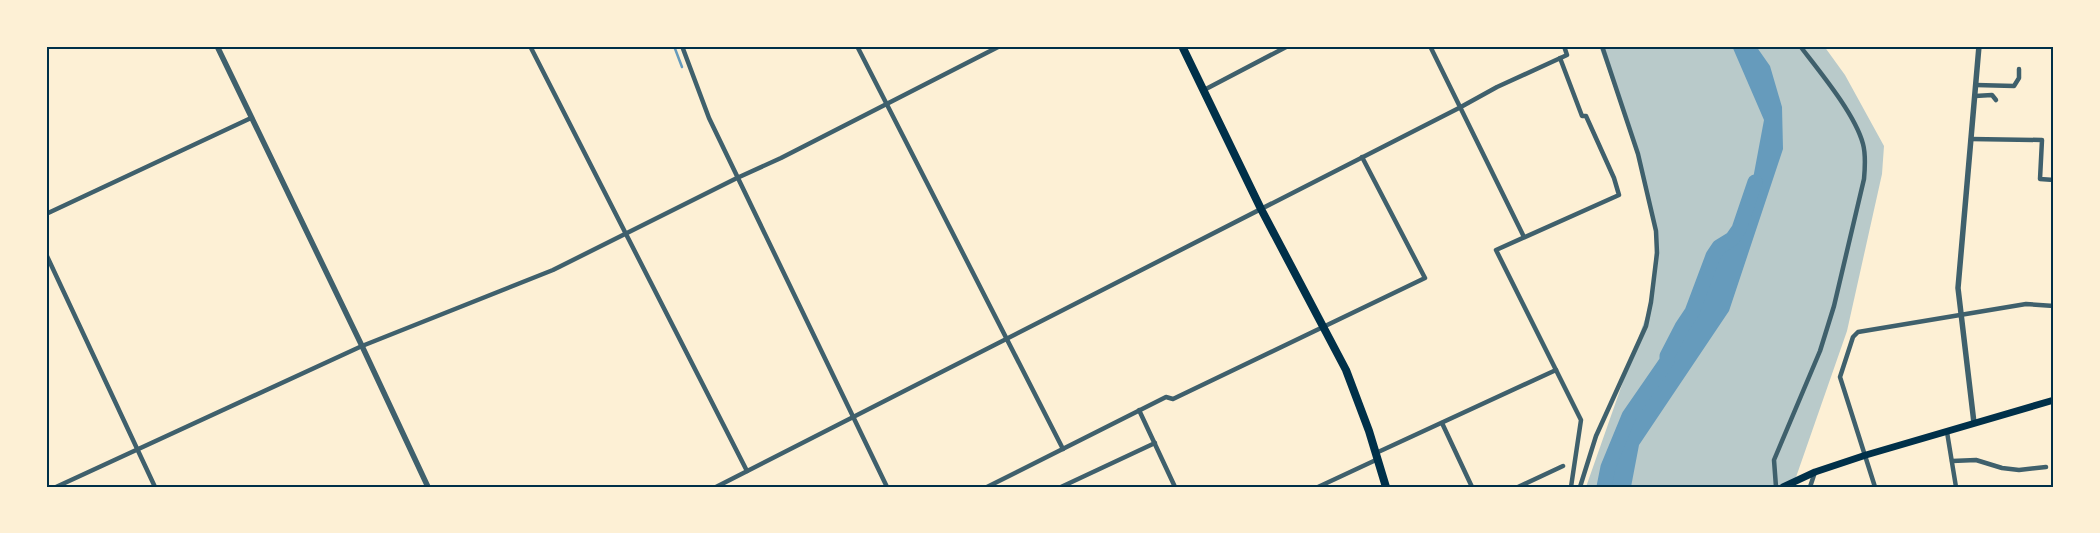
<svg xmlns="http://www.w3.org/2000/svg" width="2100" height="533" font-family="'Sofia Sans Condensed',sans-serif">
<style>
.green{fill:#b9caca}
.water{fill:#669bbc}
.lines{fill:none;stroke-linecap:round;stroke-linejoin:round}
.stream{stroke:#669bbc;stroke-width:2.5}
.river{stroke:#669bbc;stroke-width:15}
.minor{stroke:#3f606c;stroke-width:4.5}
.tertiary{stroke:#3f606c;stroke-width:5.5}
.secondary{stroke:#003049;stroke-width:7}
.primary{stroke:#003049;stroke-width:8}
.neatline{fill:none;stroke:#003049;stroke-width:2}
</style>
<rect width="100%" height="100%" fill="#fdf0d5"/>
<path class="green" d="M1599,46H1824L1845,75L1884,146L1882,174L1847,331L1795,480L1787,487H1586L1651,302L1656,235L1638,154Z"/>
<path class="water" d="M1732,46H1756L1770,66L1782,107L1783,149L1729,311L1639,445L1631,487H1606C1612,437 1639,402 1667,362V356L1682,327L1692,312L1700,296L1709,266L1720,247L1731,240L1742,220L1749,200L1764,120Z"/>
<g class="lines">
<path class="stream" d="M674,46L682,67"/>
<path class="river" d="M1604,487L1608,467L1629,416L1667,361V356L1682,327L1692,312L1713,256L1719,247L1732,239L1739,229L1755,182"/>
<g class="minor">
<path d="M530,46L747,471"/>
<path d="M682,46L709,118L887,487"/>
<path d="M857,46L1063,449"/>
<path d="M1430,46L1524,237"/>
<path d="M1560,58L1582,116H1586L1614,178L1619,195L1496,250L1581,420L1571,487"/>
<path d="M1976,85L2014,86L2019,78V69"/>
<path d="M1204,90L1288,46"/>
<path d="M1975,96L1992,95L1996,100"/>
<path d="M1971,139L2042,140L2040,179L2054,180"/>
<path d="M46,214L251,118"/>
<path d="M46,254L155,487"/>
<path d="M1139,410L1175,487"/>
<path d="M1442,423L1472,487"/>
<path d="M1947,432L1956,487"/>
<path d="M1376,453L1556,370"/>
<path d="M1952,461L1976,460L2002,468L2019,470L2046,467"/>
<path d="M56,487L362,346L553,270L737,178L781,158L1000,46"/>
<path d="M716,487L1459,108L1497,87L1567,55L1564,46"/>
<path d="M987,487L1166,397L1173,399L1425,278L1362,157"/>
<path d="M1061,487L1155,443"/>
<path d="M1318,487L1378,459"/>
<path d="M1518,487L1563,466"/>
<path d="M1580,487L1596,436L1646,326L1651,302L1657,253L1656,231L1638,154L1602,46"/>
<path d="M1776,487L1774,460L1820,351L1834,306L1864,179C1865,168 1866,155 1863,144C1855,114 1820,72 1800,46"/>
<path d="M1810,487L1815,472"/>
<path d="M1875,487L1840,377L1853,337L1858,332L2026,304L2054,306"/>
</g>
<g class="tertiary">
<path d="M217,46L362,346L428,487"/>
<path d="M1974,423L1958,288L1979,46"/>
</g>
<path class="secondary" d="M1783,487L1815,472L1866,455L2054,400"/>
<path class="primary" d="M1182,46L1261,209L1346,370L1369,431L1386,487"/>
</g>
<rect width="2100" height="533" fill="none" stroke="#fdf0d5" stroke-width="95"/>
<rect x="48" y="48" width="2004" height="438" class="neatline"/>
</svg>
